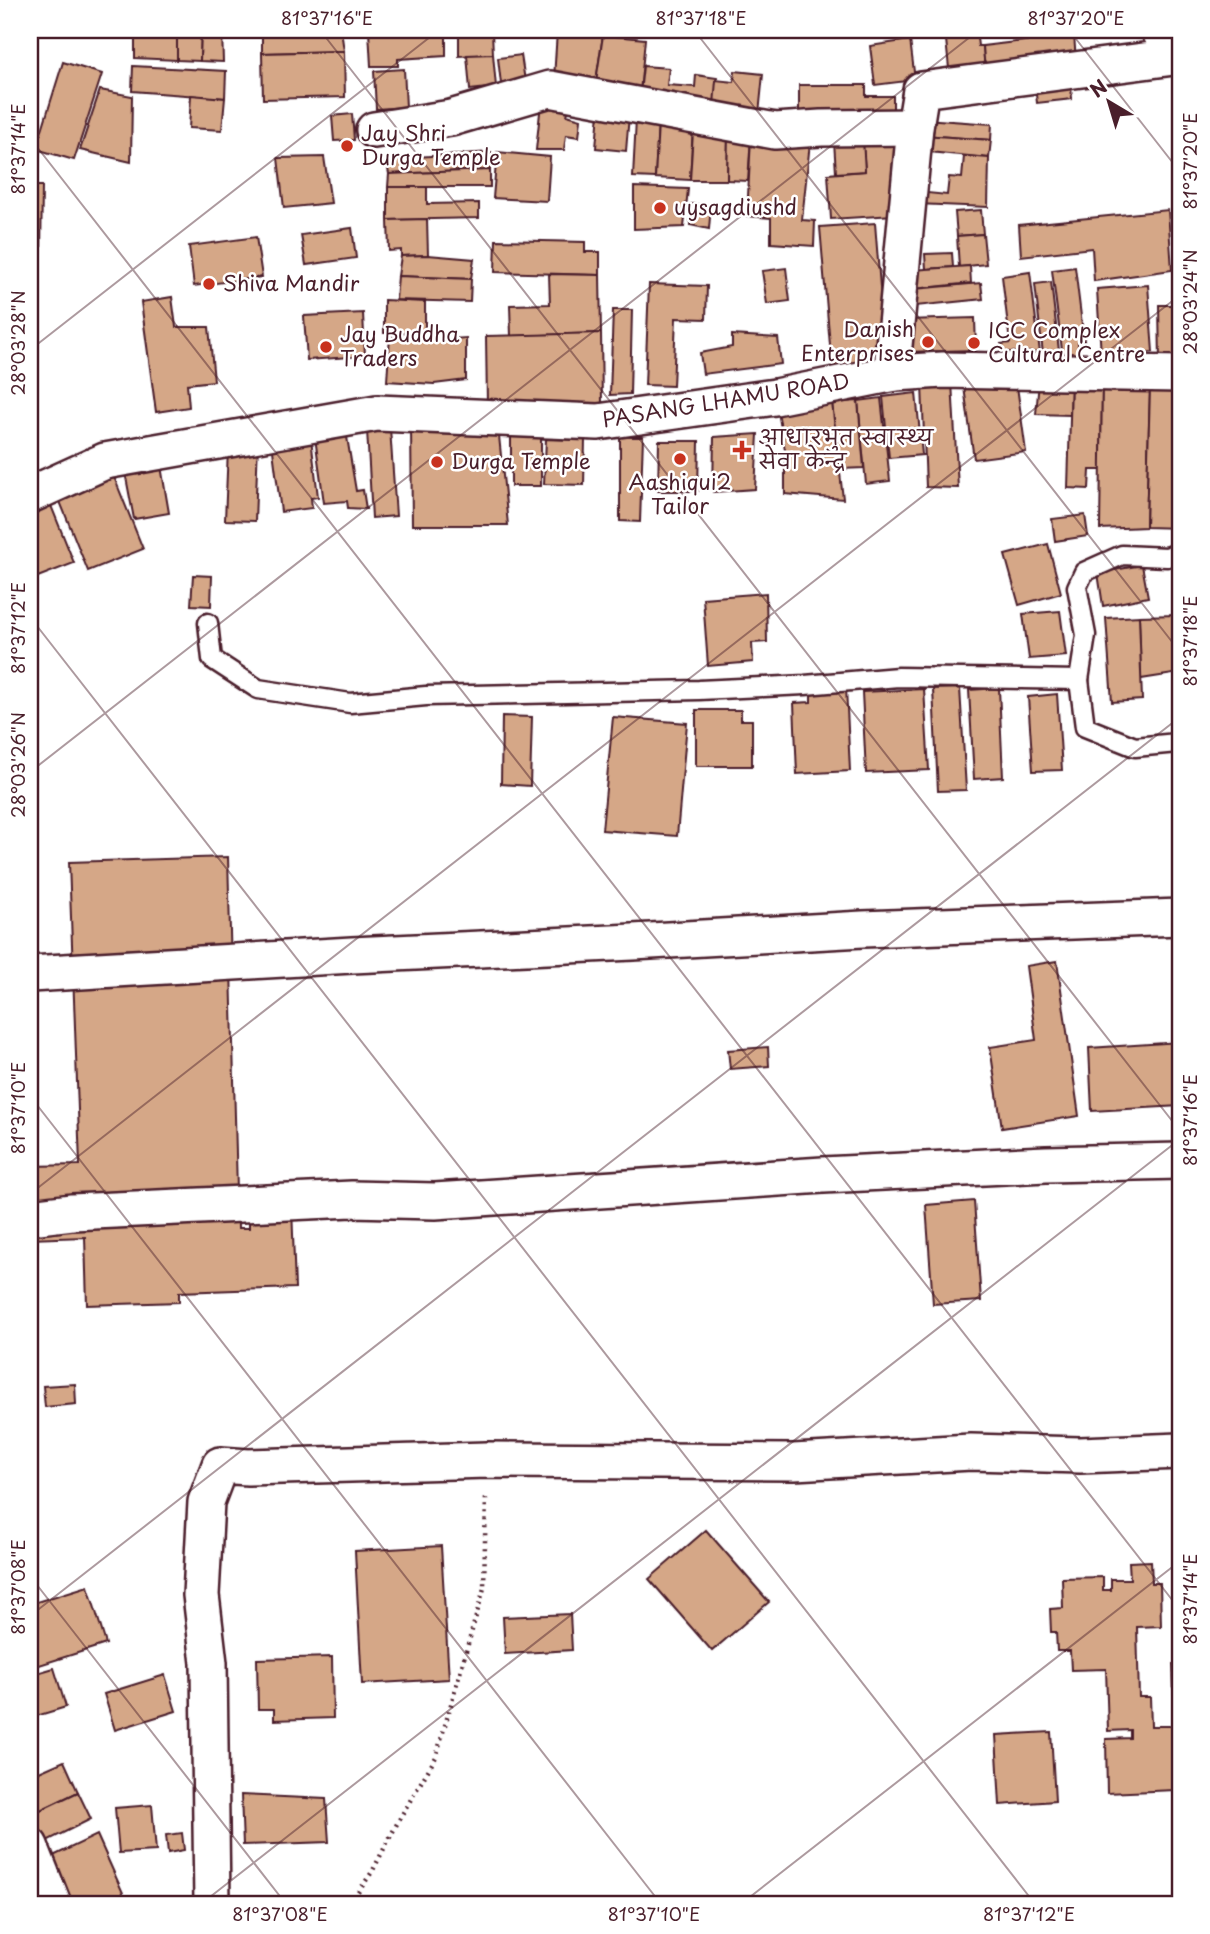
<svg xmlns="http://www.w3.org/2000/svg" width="1210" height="1934" font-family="'Playpen Sans','Playpen Sans Deva',sans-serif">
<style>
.building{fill:#d5a787;stroke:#4a1f2b;stroke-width:2}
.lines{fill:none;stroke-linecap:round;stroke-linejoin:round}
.lane-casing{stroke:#4a1f2b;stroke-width:23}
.street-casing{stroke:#4a1f2b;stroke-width:40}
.path{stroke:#4a1f2b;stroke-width:4.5;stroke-dasharray:2 5;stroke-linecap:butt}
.lane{stroke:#fff;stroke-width:18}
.street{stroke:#fff;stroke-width:35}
.ticks{fill:none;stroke:#4a1f2b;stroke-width:2;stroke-opacity:0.45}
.poi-dot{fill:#c8321e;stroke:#fff;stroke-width:2.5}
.labels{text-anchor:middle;stroke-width:5;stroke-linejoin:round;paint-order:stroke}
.poi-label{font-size:21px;fill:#4a1f2b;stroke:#fff;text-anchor:start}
.street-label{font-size:21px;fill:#4a1f2b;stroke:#fff}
.neatline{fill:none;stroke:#4a1f2b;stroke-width:2.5}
.ticks-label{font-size:18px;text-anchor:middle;fill:#4a1f2b}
</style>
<rect width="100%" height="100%" fill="#fff"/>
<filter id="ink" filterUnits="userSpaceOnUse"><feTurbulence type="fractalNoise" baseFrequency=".0143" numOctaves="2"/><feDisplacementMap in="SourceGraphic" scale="14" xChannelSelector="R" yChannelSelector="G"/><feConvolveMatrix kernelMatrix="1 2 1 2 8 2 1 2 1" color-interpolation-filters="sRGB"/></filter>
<g filter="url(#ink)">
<g class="building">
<path d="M182,30H201L200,61L177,60V34H182Z"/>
<path d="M201,30H222L223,62L200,61Z"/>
<path d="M262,30H341L344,51L262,53Z"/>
<path d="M386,30L446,31V56L398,59V66H371L369,31Z"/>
<path d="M557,30H616L615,36Z"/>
<path d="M945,30H976L978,46H983L985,72L950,78Z"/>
<path d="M492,31L493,54L459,56V32Z"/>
<path d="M557,31L603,35L595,88L554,79Z"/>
<path d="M135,32L177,34V60L135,58Z"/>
<path d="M603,35L645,39L639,103L595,88Z"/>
<path d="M1074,35L1076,61L985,72L983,46Z"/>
<path d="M910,40L915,80L875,85L870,46Z"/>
<path d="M344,51L345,97L263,99L262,53Z"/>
<path d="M493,54L496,87L470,90L467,55Z"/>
<path d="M521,55L525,81L501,84L498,58Z"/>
<path d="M63,62L102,74L74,160L36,149Z"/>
<path d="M133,66L226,71L225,98L132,91Z"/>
<path d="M643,66L669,68L667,85L695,87L696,75L717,78L713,118L639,103Z"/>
<path d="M404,69L406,107L376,109L374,71Z"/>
<path d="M735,71L763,74L758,124L713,118L716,80L734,82Z"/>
<path d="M1070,73L1072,99L1037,103L1034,77Z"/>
<path d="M799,85H866V96H893V122L799,120Z"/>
<path d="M100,90L132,96L131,162L80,150Z"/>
<path d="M191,95L225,98L222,130L189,128Z"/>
<path d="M541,103L570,106L567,115L581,119L579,137L566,135L564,150H536Z"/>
<path d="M599,112L629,115L626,151L596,148Z"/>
<path d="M352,114L354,140L334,141L332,116Z"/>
<path d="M636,119L658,122L655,178L633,177Z"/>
<path d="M924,119L992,124L991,140L923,135Z"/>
<path d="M658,122L693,125L690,180L655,178Z"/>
<path d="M693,132L728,136L727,180H690Z"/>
<path d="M862,133L902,134L894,215L831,219L828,174L865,171Z"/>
<path d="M923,135L991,140L989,158L919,151Z"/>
<path d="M728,136L751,137L748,181L727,180Z"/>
<path d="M751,137L810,142L802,220L815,221L814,246L771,243V218L747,216Z"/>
<path d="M863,140L865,171L836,173L834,141Z"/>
<path d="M491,152L490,170L389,174L386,159Z"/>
<path d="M497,152L550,157L547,201L493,198Z"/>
<path d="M964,156L989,158L988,207L917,204L918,192L947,195L949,177L962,178Z"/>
<path d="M324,157L331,203L284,208L278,158Z"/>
<path d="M490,170V187H388L389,174Z"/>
<path d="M30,186H42L41,256L30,255Z"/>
<path d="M388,187H427V204L479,203V218L388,220Z"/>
<path d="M634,187L688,189L684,227L634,229Z"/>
<path d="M691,204L711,205L709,229L690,225Z"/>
<path d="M981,210L983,234L957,236L955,212Z"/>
<path d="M1168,210L1172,270L1094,281L1092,248L1021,256L1019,225Z"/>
<path d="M427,219L428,255L401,256V250L389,251L388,220Z"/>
<path d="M875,223L886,364L832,369L820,227Z"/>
<path d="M352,228L356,258L306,265L301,235Z"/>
<path d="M983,234L986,264L959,267L957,236Z"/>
<path d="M256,237L262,277L194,286L189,246Z"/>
<path d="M496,240L585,242V252H600V275L495,272Z"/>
<path d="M952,253L953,267L926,269L925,254Z"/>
<path d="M428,255L474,259L471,279L398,276L401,256Z"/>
<path d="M970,266L971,283L914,289L912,270Z"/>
<path d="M1075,267L1084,341L1078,342L1079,356L1063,358L1052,270Z"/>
<path d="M786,268L790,301L767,304L762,271Z"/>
<path d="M1030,272L1040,353L1003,358L1001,344L1010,343L1002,276Z"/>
<path d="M549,274L600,275L601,333L511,336L510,305L550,304Z"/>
<path d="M398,276L471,279L470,302L396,300Z"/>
<path d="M1051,282L1059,351L1043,354L1035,284Z"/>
<path d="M981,283L983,299L916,306L914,289Z"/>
<path d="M649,284L707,286L706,319L676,318L673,386L645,385Z"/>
<path d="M1148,285L1153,352L1101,356L1097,289Z"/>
<path d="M172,297L176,327H209L214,381L187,384L189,407L156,412L141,302Z"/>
<path d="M384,300L425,302V333H384Z"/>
<path d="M1159,305H1180V363H1160Z"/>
<path d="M613,310H632L630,394L610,395Z"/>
<path d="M363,313L365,356L307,360L304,316Z"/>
<path d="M975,318L976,350L905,352L904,320Z"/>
<path d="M601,333L602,403L487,405L486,336Z"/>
<path d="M732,335L778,338L781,364L703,374L700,353L732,347Z"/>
<path d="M390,336L437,340L466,338V380L434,384L387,381Z"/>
<path d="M1016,379L1026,452L974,459L964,387Z"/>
<path d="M952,382L958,488L926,487L922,384Z"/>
<path d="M1039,382L1071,384L1070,415L1036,414Z"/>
<path d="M1071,384L1102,385L1101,470H1090L1089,489L1068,488Z"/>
<path d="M1102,385L1150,388L1146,527L1100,529Z"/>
<path d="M1150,388L1180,389V528L1146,527Z"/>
<path d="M916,393L922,455L889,458L883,397Z"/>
<path d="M881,398L890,481L866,484L858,401Z"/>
<path d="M858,401L864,468L840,469L832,403Z"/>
<path d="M832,403L843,499L785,494V450L778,412Z"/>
<path d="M345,425L356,491L363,490L366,509L348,508L347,501L324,503L314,430Z"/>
<path d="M411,425L498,426L508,525H412Z"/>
<path d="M390,428L396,516L372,518L367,430Z"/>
<path d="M310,430L318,497L311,498L312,508L281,512L271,435Z"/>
<path d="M758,434L755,489L713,492L714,437Z"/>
<rect x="511" y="437" width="30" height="49"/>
<path d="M620,437H643L640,522L620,521Z"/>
<path d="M546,439L585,440L584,485L544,484Z"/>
<path d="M659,441H699L698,491H658Z"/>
<path d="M258,443L255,521L225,520L228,449Z"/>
<path d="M161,466L169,513L134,519L125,472Z"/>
<path d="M112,472L143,549L88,571L57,494Z"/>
<path d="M48,498L74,563L30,580V505Z"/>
<path d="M1085,515L1088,536L1055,541L1052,519Z"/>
<path d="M1048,544L1061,593L1019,605L1005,555Z"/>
<path d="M1142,565L1148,597L1103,606L1098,573Z"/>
<path d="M193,575L212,576L211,606L191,605Z"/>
<path d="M766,593L767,642L752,643L753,662L708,666L703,598Z"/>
<path d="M1060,611L1066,656L1029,659L1023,614Z"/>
<path d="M1177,615L1180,632V673L1141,679L1139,616Z"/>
<path d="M1139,616L1142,700L1112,702L1106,618Z"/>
<path d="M846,687L850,771L797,774L794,703L811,702V689Z"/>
<path d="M960,688L966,790L938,791L933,689Z"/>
<path d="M999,688L1003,777L974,779L969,690Z"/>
<path d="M924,689L929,770L866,773L862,692Z"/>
<path d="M1057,694L1062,770L1033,771L1028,697Z"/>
<path d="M696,710H741V720H752V766H696Z"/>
<path d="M502,716L532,717L530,786L501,784Z"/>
<path d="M613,717L687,723L677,836L602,830Z"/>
<path d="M228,857L238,1228H249V1208L292,1207L295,1288L179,1292V1302L87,1305L85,1237L30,1239V1166L80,1165L69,862Z"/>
<path d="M1057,961L1079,1116L1002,1128L990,1047L1036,1040L1026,966Z"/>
<path d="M1180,1042V1106L1092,1111L1089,1048Z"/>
<path d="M768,1047L769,1066L730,1069L728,1050Z"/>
<path d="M974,1201L981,1301L933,1304L926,1205Z"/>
<path d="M75,1384L76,1404L45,1407L43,1386Z"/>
<path d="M706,1530L769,1602L712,1651L649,1579Z"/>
<path d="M441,1546L449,1679L362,1684L355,1551Z"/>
<path d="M1151,1561L1152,1583H1160L1161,1626L1137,1627L1139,1697H1150L1151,1726H1175L1173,1664H1180V1755H1174L1175,1790L1107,1793L1106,1739L1130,1738V1730L1108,1731L1106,1669L1071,1670L1070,1651H1057L1056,1632H1051L1050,1609L1063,1608L1062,1578L1103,1577V1590H1111V1579H1130L1129,1562Z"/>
<path d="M88,1586L106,1644L30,1668V1604Z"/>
<path d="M570,1614L572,1650L505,1654L503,1617Z"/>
<path d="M332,1657L333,1718L274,1720V1709H258L257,1659Z"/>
<path d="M54,1668L66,1707L30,1718V1675Z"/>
<path d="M165,1675L176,1711L115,1730L104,1694Z"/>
<path d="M1051,1732L1055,1801L1000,1805L996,1735Z"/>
<path d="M64,1761L78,1792L32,1814L30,1776Z"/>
<path d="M78,1792L91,1819L45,1842L32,1814Z"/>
<path d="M241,1795L326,1799L329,1842L243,1845Z"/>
<path d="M152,1805L156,1851L119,1853L115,1808Z"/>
<path d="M182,1833L184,1850L168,1853L166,1835Z"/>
<path d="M97,1835L128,1904H72L51,1857Z"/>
</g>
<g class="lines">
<defs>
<g id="lane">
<path d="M208,623L212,659L258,689L350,703L426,696L699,690L805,685L898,677L1079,680L1086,635L1077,587L1084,572L1122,555L1167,557L1180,552"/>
<path d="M1079,680L1085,727L1135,747L1177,743"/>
</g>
<g id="street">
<path d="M374,130L451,118L550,89L775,131L821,128L915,127"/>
<path d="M895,373L893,356L915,127L921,90L1174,57L1159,30"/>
<path d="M30,495L105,461L377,413L598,422L775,397L895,373L943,370L1180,374"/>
<path d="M30,974L352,955L633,942L863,929L1180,917"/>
<path d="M30,1217L72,1212L352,1199L435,1201L823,1175L1046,1164L1180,1161"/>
<path d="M30,1846L53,1904"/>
<path d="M212,1904L209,1663L201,1595L206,1502L220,1465L248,1467L487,1460L794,1462L971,1452L1080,1455L1180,1451"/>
</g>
</defs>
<use href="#lane" class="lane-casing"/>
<use href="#street" class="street-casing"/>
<path class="path" d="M350,1904L372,1872L401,1816L436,1757L484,1588L486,1494"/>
<use href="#lane" class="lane"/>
<use href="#street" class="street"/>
</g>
</g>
<path class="ticks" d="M320,30L1180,1131M694,30L1180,652M1069,30L1180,172M30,138L1180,1610M30,350L439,30M30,617L1035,1904M30,772L979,30M30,1096L661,1904M30,1194L1180,295M30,1576L286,1904M30,1616L1180,717M201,1904L1180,1139M741,1904L1180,1561"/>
<g class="poi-dot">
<circle cx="347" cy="146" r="7"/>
<circle cx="660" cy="208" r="7"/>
<circle cx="209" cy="284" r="7"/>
<circle cx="928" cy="342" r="7"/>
<circle cx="974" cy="343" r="7"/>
<circle cx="326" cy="347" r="7"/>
<path d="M738.5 439.5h7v7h7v7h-7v7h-7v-7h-7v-7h7z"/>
<circle cx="680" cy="459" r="7"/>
<circle cx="437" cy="462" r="7"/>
</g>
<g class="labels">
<g class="poi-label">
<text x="361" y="141">Jay Shri<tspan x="361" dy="24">Durga Temple</tspan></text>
<text x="674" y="215">uysagdiushd</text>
<text x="223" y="291">Shiva Mandir</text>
<text x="914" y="337" text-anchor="end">Danish<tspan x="914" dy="24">Enterprises</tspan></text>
<text x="988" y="338">ICC Complex<tspan x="988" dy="24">Cultural Centre</tspan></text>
<text x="340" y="342">Jay Buddha<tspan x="340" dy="24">Traders</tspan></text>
<text x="758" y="445">आधारभुत स्वास्थ्य<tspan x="758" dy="24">सेवा केन्द्र</tspan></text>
<text x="451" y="469">Durga Temple</text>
<text x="680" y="490" text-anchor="middle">Aashiqui2<tspan x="680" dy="24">Tailor</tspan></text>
</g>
<g class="street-label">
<text transform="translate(726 401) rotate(-9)" y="7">PASANG LHAMU ROAD</text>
</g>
</g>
<rect width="1210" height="1934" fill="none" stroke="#fff" stroke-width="77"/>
<g transform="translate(1109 102) rotate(322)" stroke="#ffffff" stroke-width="5" paint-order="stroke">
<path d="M0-5L12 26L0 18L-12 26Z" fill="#4a1f2b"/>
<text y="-10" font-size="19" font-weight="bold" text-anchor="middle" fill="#4a1f2b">N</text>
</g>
<rect x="38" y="38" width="1134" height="1858" class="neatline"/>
<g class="ticks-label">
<text x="327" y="25">81°37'16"E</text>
<text x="701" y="25">81°37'18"E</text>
<text x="1076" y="25">81°37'20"E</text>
<text transform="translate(19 149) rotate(-90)" y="6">81°37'14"E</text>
<text transform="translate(1191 161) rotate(-90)" y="6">81°37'20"E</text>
<text transform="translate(1191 302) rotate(-90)" y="6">28°03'24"N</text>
<text transform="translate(19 343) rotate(-90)" y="6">28°03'28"N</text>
<text transform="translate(19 628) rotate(-90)" y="6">81°37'12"E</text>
<text transform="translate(1191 641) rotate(-90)" y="6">81°37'18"E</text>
<text transform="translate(19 765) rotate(-90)" y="6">28°03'26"N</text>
<text transform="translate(19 1108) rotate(-90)" y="6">81°37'10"E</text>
<text transform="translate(1191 1120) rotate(-90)" y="6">81°37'16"E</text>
<text transform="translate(19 1587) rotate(-90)" y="6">81°37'08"E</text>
<text transform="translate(1191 1599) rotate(-90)" y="6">81°37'14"E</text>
<text x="280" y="1921">81°37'08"E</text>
<text x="654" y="1921">81°37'10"E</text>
<text x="1029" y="1921">81°37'12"E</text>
</g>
</svg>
